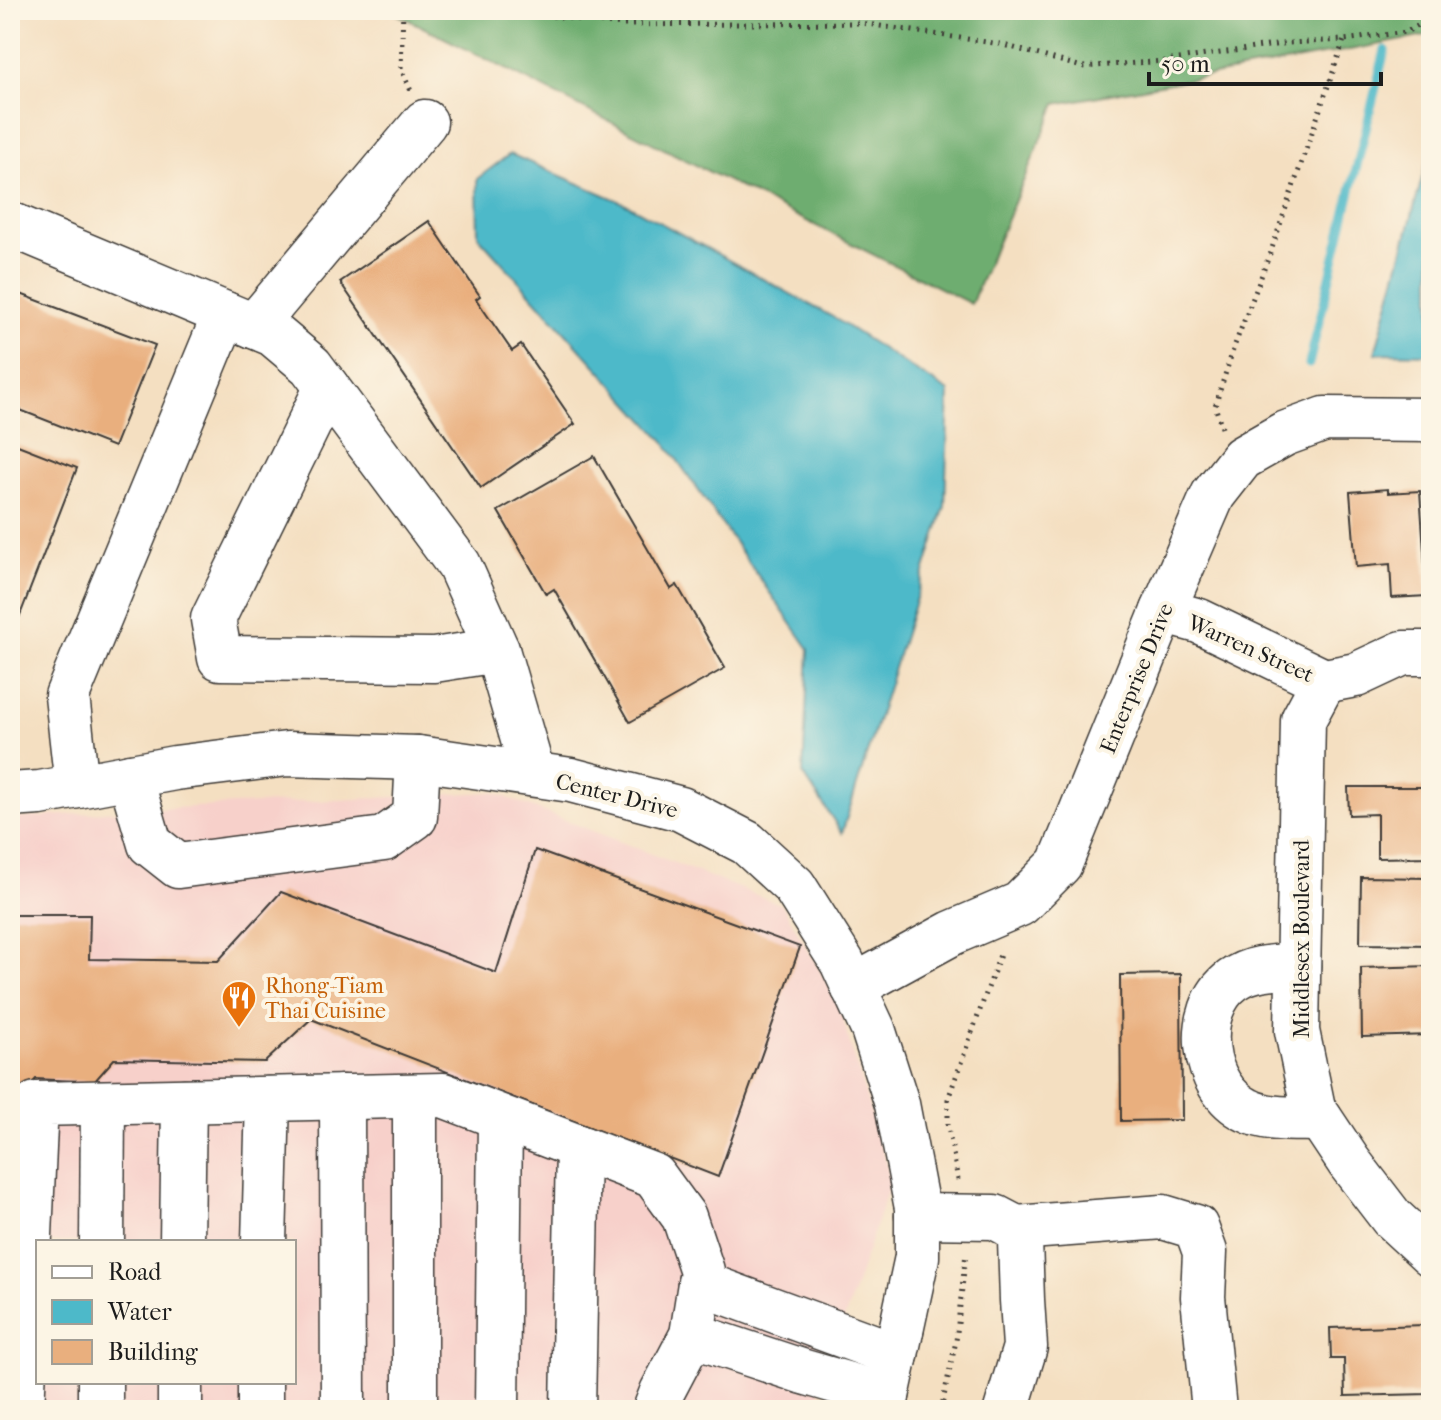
<svg xmlns="http://www.w3.org/2000/svg" width="1441" height="1420" font-family="'IM FELL French Canon',serif">
<style>
.built{fill:#f7d0ca;fill-rule:evenodd}
.forest{fill:#6ead70;stroke:#456446;stroke-width:2}
.water{fill:#4db9c9;stroke:#346a72;stroke-width:2}
.lines{fill:none;stroke-linecap:round;stroke-linejoin:round}
.stream{stroke:#4db9c9;stroke-width:9}
.building{fill:#e9af7e}
.minor-casing{stroke:#3c3935;stroke-width:47}
.path{stroke:#3c3935;stroke-width:5;stroke-dasharray:2 6;stroke-linecap:butt}
.minor{stroke:#fff;stroke-width:44}
.labels{text-anchor:middle;stroke-width:8;stroke-linejoin:round;paint-order:stroke}
.street-label{font-size:22px;fill:#1c1c1c;stroke:#fcf5e5}
.food-label{font-size:22px;fill:#c56008;stroke:#fcf5e5;text-anchor:start}
</style>
<rect width="100%" height="100%" fill="#fcf5e5"/>
<filter id="ink" filterUnits="userSpaceOnUse"><feTurbulence type="fractalNoise" baseFrequency=".0125" numOctaves="2"/><feDisplacementMap in="SourceGraphic" scale="16" xChannelSelector="R" yChannelSelector="G"/><feConvolveMatrix kernelMatrix="1 2 1 2 8 2 1 2 1" color-interpolation-filters="sRGB"/></filter>
<filter id="wash" filterUnits="userSpaceOnUse"><feTurbulence type="fractalNoise" baseFrequency=".006" numOctaves="4" result="noise"/><feDisplacementMap in="SourceGraphic" scale="32" xChannelSelector="R" yChannelSelector="G"/><feGaussianBlur stdDeviation="1.8" result="paint"/><feColorMatrix in="noise" values="0 0 0 0 0 0 0 0 0 0 0 0 0 0 0 0 0 1.4 0 .05"/><feComposite in="paint" operator="in"/></filter>
<g filter="url(#wash)">
<rect width="100%" height="100%" fill="#f4dfc1"/>
<path class="built" d="M493,792L782,905L837,1000L891,1180L814,1410H10V819L117,811ZM38,1242H294V1382H38Z"/>
<path class="forest" d="M389,10H1431V35L1056,104L971,304Z"/>
<g class="water">
<path d="M1431,145V354L1375,353Z"/>
<path d="M510,154L626,204L831,316L949,392L945,506L842,833L803,774L809,649L664,441L478,236L477,179Z"/>
</g>
<g class="lines">
<path class="stream" d="M1309,364L1385,50"/>
</g>
<g id="blocks">
<g class="building">
<path d="M429,221L480,296L476,299L512,351L521,345L575,424L481,488L340,282Z"/>
<path d="M10,290L155,345L114,447L10,406Z"/>
<path d="M10,442L77,468L10,641Z"/>
<path d="M594,456L671,589L677,585L725,668L630,722L554,589L546,594L498,511Z"/>
<path d="M1388,489V493L1420,491L1427,596L1392,598L1390,564L1356,567L1350,492Z"/>
<path d="M1348,787H1431V857L1377,858V814L1349,815Z"/>
<path d="M535,850L800,947L718,1177L311,1019L265,1062L114,1059L94,1082L36,1079L17,1100L12,1173H10V915H90L89,959L218,961L281,892L496,973Z"/>
<path d="M1361,877L1431,878V945L1360,944Z"/>
<path d="M1431,966V1035L1362,1037L1361,968Z"/>
<path d="M1181,974L1182,1120L1121,1121L1120,975Z"/>
<path d="M1424,1325L1425,1369H1428L1429,1394L1345,1396L1344,1359H1331L1330,1328Z"/>
</g>
</g>
</g>
<g filter="url(#ink)">
<use href="#blocks" fill-opacity="0" stroke="#3c3935" stroke-width="2"/>
<g class="lines">
<defs>
<g id="minor">
<path d="M10,224L273,334L311,366L459,565L497,650L533,774"/>
<path d="M254,326L425,122"/>
<path d="M327,387L213,619L220,658L434,660L497,650"/>
<path d="M1163,611L1199,621L1324,681L1356,675L1403,653H1431"/>
<path d="M1324,681L1303,720L1297,1031L1313,1108L1349,1162L1392,1218L1431,1254"/>
<path d="M130,776L150,844L178,866L384,839L415,817L418,758"/>
<path d="M77,786L67,696L225,314"/>
<path d="M10,795L40,793L175,768L287,754L418,758L571,780L681,809L747,843L794,886L842,962L873,1029L897,1104L917,1208V1257L887,1396L885,1410"/>
<path d="M1298,966C1276,967 1252,966 1233,980C1192,1010 1201,1088 1247,1110C1268,1121 1297,1118 1320,1119"/>
<path d="M853,987L952,933L1020,904L1060,864L1163,611L1213,495L1242,458L1284,434L1325,419L1431,420"/>
<path d="M342,1097L343,1410"/>
<path d="M917,1216L995,1217L1016,1228L1163,1217L1196,1227L1205,1252L1203,1297L1214,1410"/>
<path d="M102,1242L103,1103"/>
<path d="M182,1242L184,1101"/>
<path d="M264,1242L268,1099"/>
<path d="M700,1283L896,1355"/>
<path d="M692,1335L804,1372L887,1396"/>
<path d="M22,1410L36,1104L443,1095L654,1176L684,1217L702,1271L692,1335L662,1392L655,1410"/>
<path d="M100,1410V1382"/>
<path d="M180,1410V1382"/>
<path d="M260,1410V1382"/>
<path d="M415,1410V1096"/>
<path d="M497,1410L500,1118"/>
<path d="M573,1410L578,1148"/>
<path d="M1006,1410L1025,1347L1022,1300L1020,1240L1016,1228"/>
</g>
</defs>
<use href="#minor" class="minor-casing"/>
<g class="path">
<path d="M403,10L401,69L411,91"/>
<path d="M505,10L621,25L860,23L1000,44L1082,67L1165,61L1289,43L1344,40L1406,32L1431,18"/>
<path d="M1222,428L1215,406L1234,347L1271,251L1344,40"/>
<path d="M958,1180L948,1127V1099L1001,952"/>
<path d="M941,1410L956,1341L966,1253"/>
</g>
<use href="#minor" class="minor"/>
</g>
</g>
<defs>
<symbol id="restaurant-pin" viewBox="-11 -11 22 30"><path d="M0 17L-7.5 6A9.5 9.5 0 1 1 7.5 6Z" fill="#e8710a" stroke="#fcf5e5"/><path d="M-5-6h1v4h1v-4h1v4h1v-4h1v5L-1.5 .5V6h-2V.5L-5-1ZM5-6V6H3V1.5H1.5Q1.5-4 5-6Z" fill="#fff"/></symbol>
</defs>
<g fill-rule="evenodd">
<use href="#restaurant-pin" x="219" y="978" width="40" height="54"/>
</g>
<g class="labels">
<g class="street-label">
<text transform="translate(1251 648) rotate(24)" y="8">Warren Street</text>
<text transform="translate(1136 678) rotate(-68)" y="8">Enterprise Drive</text>
<text transform="translate(617 795) rotate(14)" y="8">Center Drive</text>
<text transform="translate(1301 939) rotate(-90)" y="8">Middlesex Boulevard</text>
</g>
<g class="food-label">
<text x="265" y="993">Rhong-Tiam<tspan x="265" dy="25">Thai Cuisine</tspan></text>
</g>
</g>
<rect width="1441" height="1420" fill="none" stroke="#fcf5e5" stroke-width="40"/>
<rect x="36" y="1240" width="260" height="144" fill="#fcf5e5" stroke="#a29e95" stroke-width="2"/>
<rect x="52" y="1266" width="40" height="12" fill="#ffffff" stroke="#a29e95" stroke-width="2"/>
<text x="108" y="1280" font-size="24" fill="#1c1c1c">Road</text>
<rect x="52" y="1300" width="40" height="24" fill="#4db9c9" stroke="#a29e95" stroke-width="2"/>
<text x="108" y="1320" font-size="24" fill="#1c1c1c">Water</text>
<rect x="52" y="1340" width="40" height="24" fill="#e9af7e" stroke="#a29e95" stroke-width="2"/>
<text x="108" y="1360" font-size="24" fill="#1c1c1c">Building</text>
<path d="M1149 72v12h232v-12" fill="none" stroke="#1c1c1c" stroke-width="4"/>
<text x="1161" y="72" font-size="24" fill="#1c1c1c" stroke="#fcf5e5" stroke-width="6" paint-order="stroke">50 m</text>
</svg>
